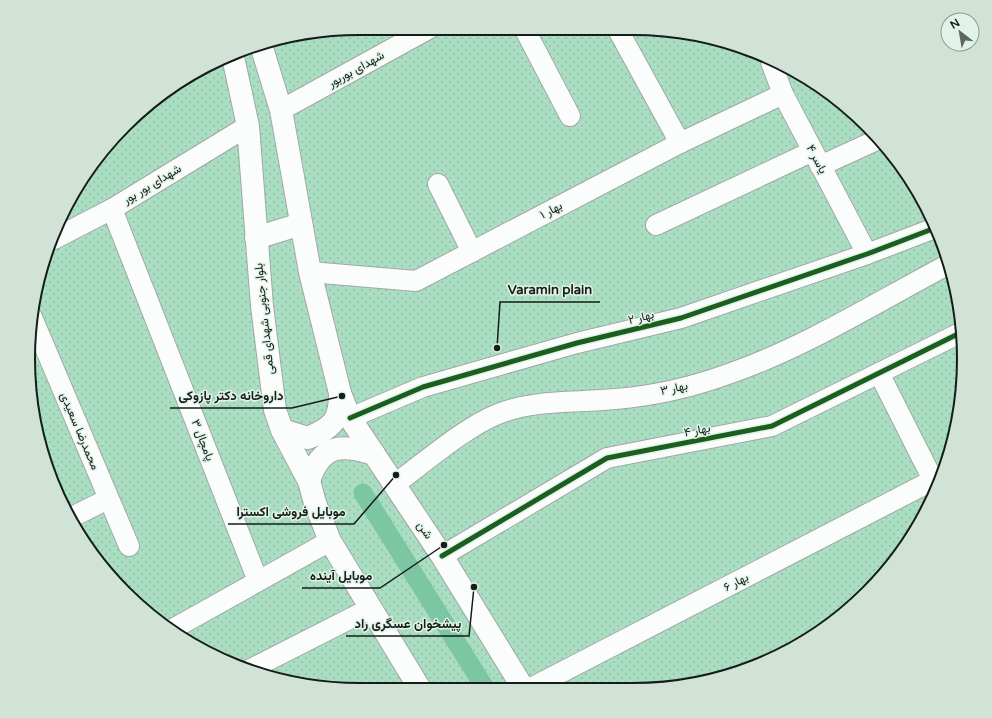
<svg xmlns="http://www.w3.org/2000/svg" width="992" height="718" font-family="'Varela Round',Vazirmatn,sans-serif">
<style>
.park{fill:url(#park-dots)}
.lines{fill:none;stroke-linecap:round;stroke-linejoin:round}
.canal{stroke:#7dc6a3;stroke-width:19}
.minor-casing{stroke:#a0a8a3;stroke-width:22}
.major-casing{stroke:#a0a8a3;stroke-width:24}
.minor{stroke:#fbfdfc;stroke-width:20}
.major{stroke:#fbfdfc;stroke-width:22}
.cycleway-casing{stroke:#e1f3e8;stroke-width:8}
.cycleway{stroke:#1b5e20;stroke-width:5}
.labels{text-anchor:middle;stroke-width:3;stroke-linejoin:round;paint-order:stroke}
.street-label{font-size:12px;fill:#161c18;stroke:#e1f3e8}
.rim{fill:none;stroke:#161c18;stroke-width:2}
.leader{fill:none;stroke:#161c18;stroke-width:1.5}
.callout-dot{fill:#161c18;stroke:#e1f3e8;stroke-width:1.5}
.callout-label{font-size:13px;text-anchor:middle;font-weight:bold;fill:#161c18;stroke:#e1f3e8;stroke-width:3;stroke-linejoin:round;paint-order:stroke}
</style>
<defs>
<pattern id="park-dots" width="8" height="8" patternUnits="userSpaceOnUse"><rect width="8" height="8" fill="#aadec3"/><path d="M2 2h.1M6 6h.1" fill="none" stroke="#92bea7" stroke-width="1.8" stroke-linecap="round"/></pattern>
</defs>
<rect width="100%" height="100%" fill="#e5efe9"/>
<path class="park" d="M359,28H633L698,34L799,72L882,141L920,194L947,253L961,316L963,381L953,445L930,506L895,561L851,608L779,656L676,687L338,689L274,679L212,656L157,621L110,577L53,486L31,402V316L62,213L110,141L175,84L273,39Z"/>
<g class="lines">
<path class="canal" d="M363,493L485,688"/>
<defs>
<g id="minor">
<path d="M524,28L570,116"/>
<path d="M617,28L680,143"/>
<path d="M771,62L783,94L867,254"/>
<path d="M281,110L430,28"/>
<path d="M820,166L879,139"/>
<path d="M438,184L472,252"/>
<path d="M112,209L258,581"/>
<path d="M656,225L813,151"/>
<path d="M54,239L112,209L248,126"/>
<path d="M310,272L416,281L680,143L783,94"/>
<path d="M31,315L129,546"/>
<path d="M879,373L933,480"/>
<path d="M350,418L423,387L577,343L681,318L867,254L935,228"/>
<path d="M395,484C424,463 465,427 498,414C535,399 576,403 615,399C653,396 696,386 731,373C808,346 877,302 949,264"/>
<path d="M72,517L108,499"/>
<path d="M442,556L607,458L772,426L962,332"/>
<path d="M171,630L330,541"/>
<path d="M249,670L371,608"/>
<path d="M531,688L941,476"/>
</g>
<g id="major">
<path d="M261,45L281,110L310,272L340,393L350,418L442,556L523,688"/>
<path d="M233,57L248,126L262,306L275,410L282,430L309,481L315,503L330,541L420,689"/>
<path d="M256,238L301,224"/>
<path d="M282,430L308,438C333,427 340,421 340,393"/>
<path d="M309,481C321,445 340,443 374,454"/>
</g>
</defs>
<use href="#minor" class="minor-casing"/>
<use href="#major" class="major-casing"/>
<use href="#minor" class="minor"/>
<use href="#major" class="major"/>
<defs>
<g id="cycleway">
<path d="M350,418L423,387L577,343L681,318L867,254L935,228"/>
<path d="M442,556L607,458L772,426L962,332"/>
</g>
</defs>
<use href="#cycleway" class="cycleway-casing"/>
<use href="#cycleway" class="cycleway"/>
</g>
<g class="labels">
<g class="street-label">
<text transform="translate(356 69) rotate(-29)" y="4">شهدای بوربور</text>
<text transform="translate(817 159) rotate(62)" y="4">یاسر ۴</text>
<text transform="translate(152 184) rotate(-31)" y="4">شهدای بور بور</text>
<text transform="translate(551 210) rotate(-28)" y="4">بهار ۱</text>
<text transform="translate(641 317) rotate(-14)" y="4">بهار ۲</text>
<text transform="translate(264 319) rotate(-96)" y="4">بلوار جنوبی شهدای قمی</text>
<text transform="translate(674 388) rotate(-12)" y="4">بهار ۳</text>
<text transform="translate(697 430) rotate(-11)" y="4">بهار ۴</text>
<text transform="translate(80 431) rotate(67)" y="4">محمدرضا سعیدی</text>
<text transform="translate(203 440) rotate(69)" y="4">پامچال ۳</text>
<text transform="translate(425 530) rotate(56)" y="4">شن</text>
<text transform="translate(736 582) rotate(-27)" y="4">بهار ۶</text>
</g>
</g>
<path d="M0 0H992V718H0ZM359 35H633A324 324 0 0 1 957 359V359A324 324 0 0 1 633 683H359A324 324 0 0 1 35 359V359A324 324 0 0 1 359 35Z" fill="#d1e2d7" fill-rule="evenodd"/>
<path class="rim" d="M359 35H633A324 324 0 0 1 957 359V359A324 324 0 0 1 633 683H359A324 324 0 0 1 35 359V359A324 324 0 0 1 359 35Z"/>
<path class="leader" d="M497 348L500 302H600M342 396L292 408H170M396 475L354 524H228M444 545L380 588H302M474 587L469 636H346"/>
<g class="callout-dot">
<circle cx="497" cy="348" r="4"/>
<circle cx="342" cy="396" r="4"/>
<circle cx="396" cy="475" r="4"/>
<circle cx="444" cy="545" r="4"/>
<circle cx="474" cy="587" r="4"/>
</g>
<g class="callout-label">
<text x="550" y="294">Varamin plain</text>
<text x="231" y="400">داروخانه دکتر پازوکی</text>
<text x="291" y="516">موبایل فروشی اکسترا</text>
<text x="341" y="580">موبایل آینده</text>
<text x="408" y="628">پیشخوان عسگری راد</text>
</g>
<g transform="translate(960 32) rotate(329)"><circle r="19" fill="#e1f3e8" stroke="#909d95"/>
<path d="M0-3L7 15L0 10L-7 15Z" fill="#5e6661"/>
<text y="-6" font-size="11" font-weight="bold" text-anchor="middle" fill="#161c18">N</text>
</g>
</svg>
